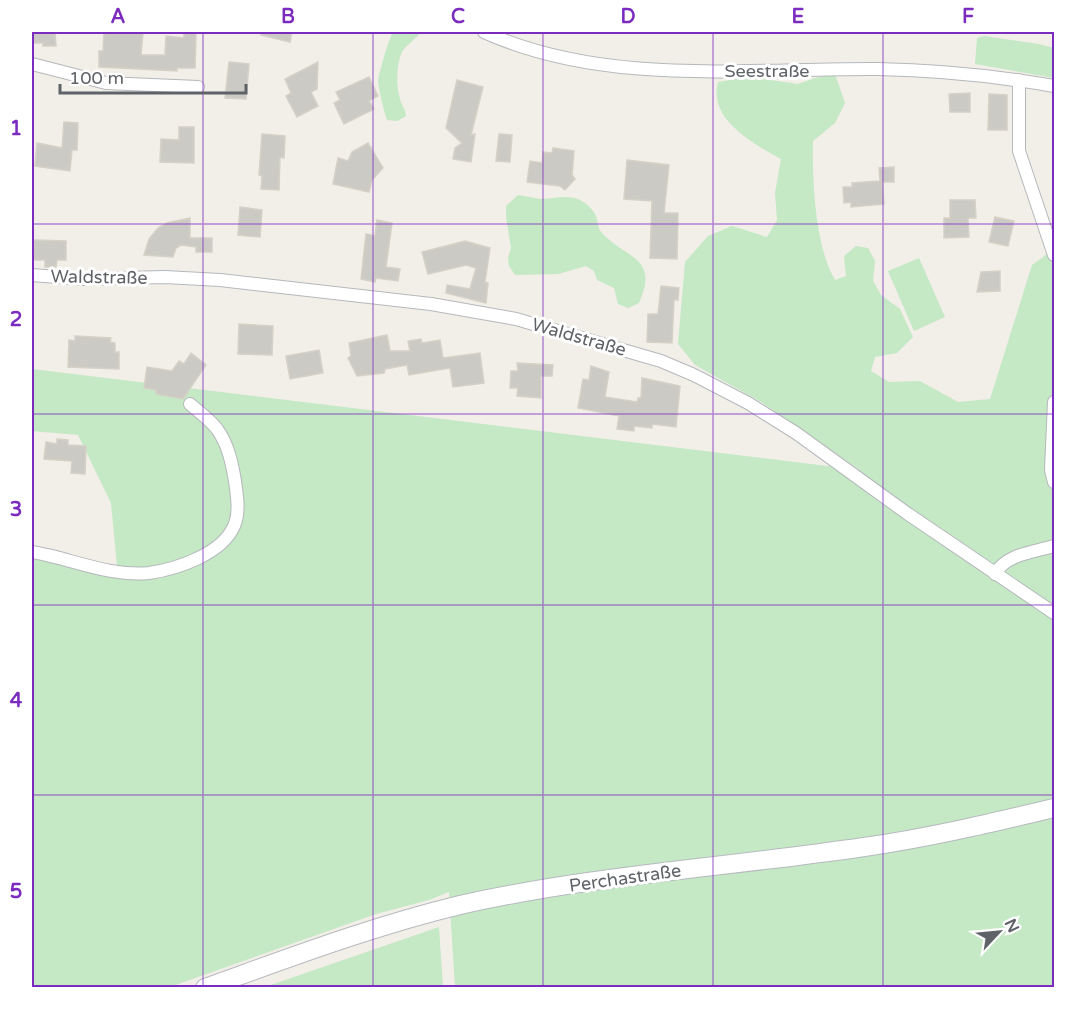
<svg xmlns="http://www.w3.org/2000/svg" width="1086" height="1019" font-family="'Varela Round',sans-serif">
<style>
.green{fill:#c5e8c5}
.building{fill:#cccac5;stroke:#d6d1c6;stroke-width:1.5}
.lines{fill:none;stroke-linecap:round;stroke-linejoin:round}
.street-casing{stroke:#b5b8bc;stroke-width:14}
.secondary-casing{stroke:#b6babf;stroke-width:20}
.street{stroke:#fff;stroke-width:12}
.secondary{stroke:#fff;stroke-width:18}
.grid{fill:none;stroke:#7b2cbf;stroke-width:1.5;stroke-opacity:0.55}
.labels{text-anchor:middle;stroke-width:6;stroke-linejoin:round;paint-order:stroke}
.street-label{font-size:18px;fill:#5f6368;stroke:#fff}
.neatline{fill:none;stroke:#7b2cbf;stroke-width:2}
.grid-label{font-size:20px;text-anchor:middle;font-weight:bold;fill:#7b2cbf}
</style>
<rect width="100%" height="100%" fill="#f1efe8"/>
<g class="green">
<path d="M393,32H421C416,39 406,45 402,52C396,64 396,87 400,99C402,107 405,107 406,116L397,121L387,120C384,111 379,91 378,82C378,76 389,38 393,32Z"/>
<path d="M984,36L1039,44L1054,48V78L975,64L977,38Z"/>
<path d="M835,74L845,103L835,123L813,141C812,180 815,247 835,280L846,276L844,256L856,246L868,248L875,261L873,281L881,295L900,309L913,337L897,353L875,357L871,371L889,382L920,381L958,402L990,399L1032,265L1054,249V987H455L449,892L429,900L376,914L170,987H32V556L118,576L111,503L78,435L32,431V369L860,470L761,402L695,365L678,344L685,262L708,236L732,226L767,237L777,220L775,193L781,159C759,147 719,125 717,97C716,92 717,87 718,82L749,77L798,84L815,78Z"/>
<path d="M518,195C526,196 533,198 541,199C551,199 564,195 574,198C582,199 591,207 595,214C598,220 597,226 601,232C625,259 660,256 639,303L628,308L618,304L614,288L597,280L594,271L586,266L558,274L515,275L509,266L508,258L511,248L506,217V206Z"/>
<path d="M919,258L945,317L914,331L888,271Z"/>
<path d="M439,927L443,987H265Z"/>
</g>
<g class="building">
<path d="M32,32H55L56,46H43V43H32Z"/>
<path d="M104,32H143L141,55H165L166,36L184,38V33H196L195,68H177V71L99,67V51H103Z"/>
<path d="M261,32H292L290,42L261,35Z"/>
<path d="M229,62L249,64L246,99L225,98Z"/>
<path d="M318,62L317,89L311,92L318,106L297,117L286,96L291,93L285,79Z"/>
<path d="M369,77L378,96L369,101L374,109L344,124L334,103L340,100L336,92Z"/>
<path d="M457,80L483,87L471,135L475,134L471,162L453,159L455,148L462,143L446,128Z"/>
<path d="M970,93V112H950L949,94Z"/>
<path d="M989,94L1007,95V130H988Z"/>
<path d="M64,122L78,123L77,150H72L70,171L35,166L37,143L62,148Z"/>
<path d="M179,127H194V163L160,162L161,139L179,140Z"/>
<path d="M262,134L285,136L284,158L280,157L279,190L261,189L262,176L259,175Z"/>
<path d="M499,134L512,135L510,162L496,161Z"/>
<path d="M368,143L383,168L372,180L369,192L333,184L338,158L348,161L352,152Z"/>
<path d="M553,148L574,151L572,175L575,179L565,190L560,186L527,182L530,161L542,163L543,152L552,153Z"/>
<path d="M627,160L669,165L664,213H678L677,259L650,258L652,201L624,199Z"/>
<path d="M894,167V182H882L884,204L851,207V202L844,203L843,187H852V183L880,181L879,168Z"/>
<path d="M950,200H975L976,218H968L969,237L944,238V218H950Z"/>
<path d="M240,207L262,210L260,237L238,235Z"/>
<path d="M995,217L1014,221L1008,246L989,242Z"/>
<path d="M190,218V238H212V252H196V247L181,245L176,248L173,257L144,255L149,239L158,228L167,223Z"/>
<path d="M377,220L392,223L386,267L400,269L398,281L376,278L375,282L361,279L366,234L375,236Z"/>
<path d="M34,240L66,241V260H57L56,267H45V260H33Z"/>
<path d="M465,241L490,248L485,282L488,283L486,303L446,293L447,285L470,289L476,268L466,265L428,274L422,252Z"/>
<path d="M1000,271V291L977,292L981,272Z"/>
<path d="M661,286L679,288L678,300H674L672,343L647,342L648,314H658Z"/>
<path d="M239,324L273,326L272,355L238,354Z"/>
<path d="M387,335L390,351H410L408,341L421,339L422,343L440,340L443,358L480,353L484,383L453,387L450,368L409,375L407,365L385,369L384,373L357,376L348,358L351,356L349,343Z"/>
<path d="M75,336L111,338L110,342L115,343V352H119V369L68,367L69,340L75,341Z"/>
<path d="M319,350L323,373L290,379L286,356Z"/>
<path d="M191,353L206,365L183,399L156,394V390L144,388L147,367L172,371L179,361L184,364Z"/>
<path d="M517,363L553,365L552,376H541V398L517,396L518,388H510L511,371H518Z"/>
<path d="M591,366L609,372L605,397L637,402L638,398H641L642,378L680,386L676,427L652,424V428L634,426V431L617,429L619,416L578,408L583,379L589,380Z"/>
<path d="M57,439L68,440V445L86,446L85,474L71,473L72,461L44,459L46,442L57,444Z"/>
</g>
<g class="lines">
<defs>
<g id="street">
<path d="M484,32C606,87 748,68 878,69C937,70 996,76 1054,86"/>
<path d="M32,64L106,83L198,87"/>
<path d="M1019,80V151L1054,255"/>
<path d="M32,275L82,279L165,277L220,280L431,304L516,319L661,361L694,375L748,403L796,433L908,514L1054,613"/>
<path d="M1054,402L1051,470L1054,482"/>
<path d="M32,552C70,558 109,577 149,573C177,569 222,554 234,526C240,513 237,495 235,481C232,463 228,444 217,429C210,420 199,412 190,404"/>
<path d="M995,574C1006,554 1034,552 1054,546"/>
</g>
<path id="secondary" d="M205,988C289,958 373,926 460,905C592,875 729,867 864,847C928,838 991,823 1054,808"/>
</defs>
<use href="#street" class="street-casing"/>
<use href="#secondary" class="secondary-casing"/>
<use href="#street" class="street"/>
<use href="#secondary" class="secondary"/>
</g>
<path class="grid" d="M203,32V988M373,32V988M543,32V988M713,32V988M883,32V988M32,224H1054M32,414H1054M32,605H1054M32,795H1054"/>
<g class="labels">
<g class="street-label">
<text x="767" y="77">Seestraße</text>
<text transform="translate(99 277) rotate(1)" y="6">Waldstraße</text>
<text transform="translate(579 337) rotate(16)" y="6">Waldstraße</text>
<text transform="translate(625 878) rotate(-8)" y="6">Perchastraße</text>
</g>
</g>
<rect width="1086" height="1019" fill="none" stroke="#ffffff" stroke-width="66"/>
<g transform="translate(999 932) rotate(64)" stroke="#ffffff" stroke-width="4.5" paint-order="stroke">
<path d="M0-4.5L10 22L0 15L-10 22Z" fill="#5f6368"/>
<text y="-9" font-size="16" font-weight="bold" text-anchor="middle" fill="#5f6368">N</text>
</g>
<path d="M60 84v9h186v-9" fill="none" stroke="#5f6368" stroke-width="3"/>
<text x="69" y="84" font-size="18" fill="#5f6368" stroke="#ffffff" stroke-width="4.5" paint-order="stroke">100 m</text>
<rect x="33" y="33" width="1020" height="953" class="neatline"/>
<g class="grid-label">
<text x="118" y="23">A</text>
<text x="288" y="23">B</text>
<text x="458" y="23">C</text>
<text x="628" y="23">D</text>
<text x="798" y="23">E</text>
<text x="968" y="23">F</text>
<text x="16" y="135">1</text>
<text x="16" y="326">2</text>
<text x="16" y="516">3</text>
<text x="16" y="707">4</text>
<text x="16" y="898">5</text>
</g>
</svg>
